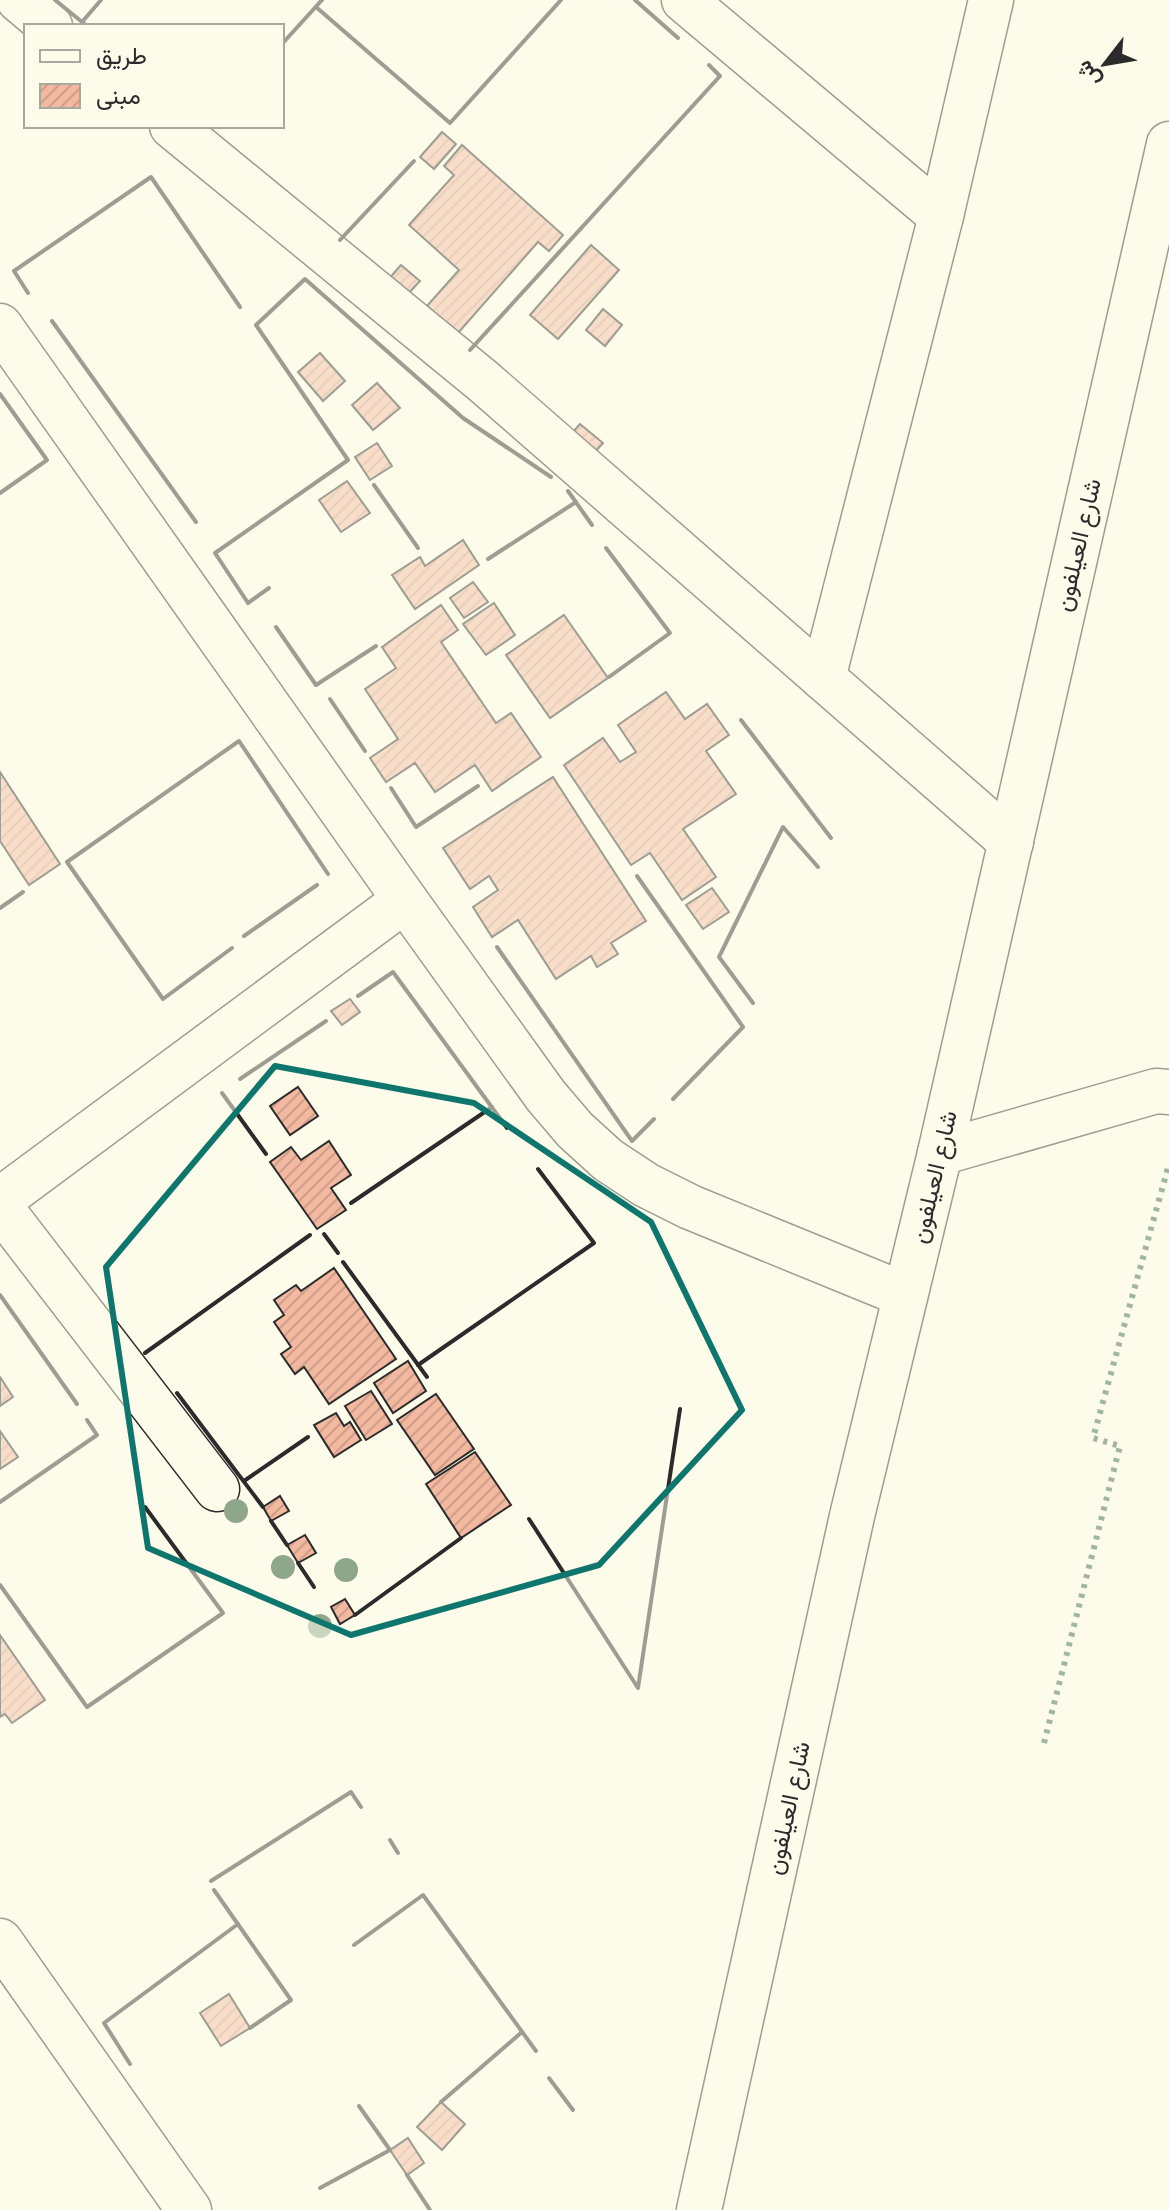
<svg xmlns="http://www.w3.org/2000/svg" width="1169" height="2210" font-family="'Public Sans',Vazirmatn,sans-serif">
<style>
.building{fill:url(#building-hatch);stroke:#2b2b2b;stroke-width:2}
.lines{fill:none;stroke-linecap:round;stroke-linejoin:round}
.minor-casing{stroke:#2b2b2b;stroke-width:47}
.trunk-casing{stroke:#2b2b2b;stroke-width:47}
.minor{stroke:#fdfbea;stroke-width:44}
.trunk{stroke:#fdfbea;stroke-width:44}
.hedge{stroke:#34623c;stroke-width:6;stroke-dasharray:4 6;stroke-linecap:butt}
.wall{stroke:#2b2b2b;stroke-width:4}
.tree{fill:#8ea78a}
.marked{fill:none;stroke:#0f766e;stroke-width:6;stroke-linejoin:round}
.labels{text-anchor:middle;stroke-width:6;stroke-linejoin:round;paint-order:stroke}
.street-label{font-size:24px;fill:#2b2b2b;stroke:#fdfbea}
</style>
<defs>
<pattern id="building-hatch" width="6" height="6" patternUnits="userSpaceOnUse" patternTransform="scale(2)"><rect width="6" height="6" fill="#f2b8a0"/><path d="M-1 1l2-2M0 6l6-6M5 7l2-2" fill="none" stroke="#d09e8a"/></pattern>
</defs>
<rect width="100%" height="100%" fill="#fdfbea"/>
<g class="building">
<path d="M442,132L456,144L434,169L420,157Z"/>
<path d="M462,145L563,235L549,251L538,242L458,333L427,306L459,270L409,225L454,175L444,166Z"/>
<path d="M591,245L619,270L558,339L530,315Z"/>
<path d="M401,265L420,281L405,297L387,281Z"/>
<path d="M603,309L622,325L605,346L586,330Z"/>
<path d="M320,353L345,381L323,401L298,372Z"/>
<path d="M377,383L400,408L373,430L352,405Z"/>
<path d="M580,424L603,443L586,462L564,442Z"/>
<path d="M377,443L392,466L370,480L355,457Z"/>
<path d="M347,481L370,513L341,532L319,500Z"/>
<path d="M463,540L479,565L415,609L392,575L420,557L425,566Z"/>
<path d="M473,582L488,602L464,618L450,598Z"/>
<path d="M494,603L515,635L486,655L463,624Z"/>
<path d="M441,605L458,630L441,642L496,723L511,713L541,757L492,791L475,765L435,792L415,763L386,782L370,758L398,739L365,689L396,668L382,647Z"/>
<path d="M564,615L608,678L550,718L506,655Z"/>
<path d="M666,692L685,719L707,704L729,735L706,751L736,794L683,829L716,877L682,900L650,853L631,865L564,765L603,738L620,762L636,752L618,725Z"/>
<path d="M0,772L60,864L29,885L0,841Z"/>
<path d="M553,777L646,921L611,943L618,954L597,967L591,956L556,979L518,920L492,937L473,907L498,890L489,876L470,889L443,848Z"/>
<path d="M712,888L729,912L703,929L686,905Z"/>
<path d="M350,999L360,1012L342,1025L331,1011Z"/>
<path d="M298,1087L318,1116L290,1135L270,1106Z"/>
<path d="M329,1141L351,1175L331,1188L346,1210L317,1229L270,1162L291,1147L301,1160Z"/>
<path d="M334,1268L396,1359L329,1404L304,1367L295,1374L281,1354L291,1347L274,1322L284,1315L274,1300L296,1285L301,1291Z"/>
<path d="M408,1361L426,1391L393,1413L374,1383Z"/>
<path d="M0,1377L13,1397L0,1406Z"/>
<path d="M371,1391L392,1424L366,1440L345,1406Z"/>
<path d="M436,1394L474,1449L435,1475L397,1420Z"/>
<path d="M336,1413L344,1426L350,1422L361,1440L334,1457L314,1425Z"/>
<path d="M0,1431L18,1457L0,1469Z"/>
<path d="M475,1452L511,1505L461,1538L426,1484Z"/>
<path d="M280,1496L289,1511L271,1521L263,1507Z"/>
<path d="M305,1535L316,1553L298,1563L287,1545Z"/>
<path d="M345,1599L355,1615L340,1624L331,1607Z"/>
<path d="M0,1635L45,1700L12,1723L5,1714L0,1717Z"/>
<path d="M229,1994L250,2028L221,2046L200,2013Z"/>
<path d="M441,2102L465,2124L442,2150L417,2127Z"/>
<path d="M408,2138L424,2163L407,2175L390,2150Z"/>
</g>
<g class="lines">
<defs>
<g id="minor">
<path d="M19,0L50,26"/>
<path d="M684,0L941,216"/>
<path d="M172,126L483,381L1011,842"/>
<path d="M0,326L405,900L546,1096L575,1130L608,1160L646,1185L690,1207L905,1295"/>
<path d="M823,678L941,216L991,0"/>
<path d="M940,1153L1156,1091L1169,1092"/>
<path d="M0,1200L405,900"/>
<path d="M0,1207L217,1489"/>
<path d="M0,1941L189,2210"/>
</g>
<path id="trunk" d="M699,2210L852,1516L940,1153L1169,144"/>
</defs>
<use href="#minor" class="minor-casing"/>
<use href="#trunk" class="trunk-casing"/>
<use href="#minor" class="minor"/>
<use href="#trunk" class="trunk"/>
<path class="hedge" d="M1044,1743L1120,1446L1093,1438L1169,1164"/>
<g class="wall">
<path d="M55,0L87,26"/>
<path d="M635,0L678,38"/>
<path d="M316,7L450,123L561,0"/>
<path d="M82,22L101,0"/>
<path d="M282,44L322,0"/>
<path d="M340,240L414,161"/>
<path d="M28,293L14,271L151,177L240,307"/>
<path d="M52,321L196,522"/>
<path d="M470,350L720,76L709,65"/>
<path d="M0,394L47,460L0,493"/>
<path d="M374,485L418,548"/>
<path d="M568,491L592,525"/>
<path d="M606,548L670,633L609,677"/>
<path d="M488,559L576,502"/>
<path d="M269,588L248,603L215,553L348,460L256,325L305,279L463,418L551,477"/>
<path d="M276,627L316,685L376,646"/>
<path d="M330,699L365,751"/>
<path d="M741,720L831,838"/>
<path d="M391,788L416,827L478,786"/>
<path d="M637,876L743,1027L673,1099"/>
<path d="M0,908L23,892"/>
<path d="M244,936L317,885"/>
<path d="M497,947L632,1141L654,1119"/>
<path d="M232,948L163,999L67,862L239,741L328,874"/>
<path d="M358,996L393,972L507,1128"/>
<path d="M753,1003L719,957L783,827L818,867"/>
<path d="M240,1079L326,1021"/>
<path d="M222,1093L266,1154"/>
<path d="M351,1203L492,1107"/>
<path d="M324,1234L338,1253"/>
<path d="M343,1262L427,1377"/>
<path d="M0,1295L77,1404"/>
<path d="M145,1353L310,1235"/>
<path d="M418,1365L594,1243L538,1169"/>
<path d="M177,1393L263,1507"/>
<path d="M244,1481L308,1437"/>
<path d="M0,1502L97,1435L87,1420"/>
<path d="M529,1519L638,1688L680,1409"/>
<path d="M271,1521L287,1545"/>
<path d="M298,1563L314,1587"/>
<path d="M0,1585L87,1707L223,1613L145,1507"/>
<path d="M355,1615L461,1538"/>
<path d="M390,1840L398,1853"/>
<path d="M211,1881L351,1792L361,1807"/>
<path d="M214,1890L291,2000L250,2028"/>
<path d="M354,1945L423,1895L536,2051"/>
<path d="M130,2064L104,2023L238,1924"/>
<path d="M549,2078L573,2110"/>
<path d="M441,2102L522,2032"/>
<path d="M407,2175L430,2210"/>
<path d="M320,2188L390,2150L359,2106"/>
</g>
</g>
<g class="tree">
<circle cx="236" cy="1511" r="12"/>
<circle cx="283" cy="1567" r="12"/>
<circle cx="346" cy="1570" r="12"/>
<circle cx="320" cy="1626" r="12"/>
</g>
<path d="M0 0H1169V2210H0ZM275,1066L474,1103L651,1222L742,1410L599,1565L351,1635L148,1548L106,1267Z" fill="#fdfbea" fill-opacity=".55" fill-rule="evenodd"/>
<path class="marked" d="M275,1066L474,1103L651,1222L742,1410L599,1565L351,1635L148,1548L106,1267Z"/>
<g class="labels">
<g class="street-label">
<text transform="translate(1078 545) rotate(-77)" y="8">شارع العيلفون</text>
<text transform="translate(934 1177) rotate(-77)" y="8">شارع العيلفون</text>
<text transform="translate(788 1808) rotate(-78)" y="8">شارع العيلفون</text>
</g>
</g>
<rect x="24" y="24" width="260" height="104" fill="#fdfbea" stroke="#a9a89e" stroke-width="2"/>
<rect x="40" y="50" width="40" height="12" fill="#fdfbea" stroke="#a9a89e" stroke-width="2"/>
<text x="96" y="64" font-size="24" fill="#2b2b2b">طريق</text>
<rect x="40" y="84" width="40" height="24" fill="url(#building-hatch)" stroke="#a9a89e" stroke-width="2"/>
<text x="96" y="104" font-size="24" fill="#2b2b2b">مبنى</text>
<g transform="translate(1105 64) rotate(239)" stroke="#fdfbea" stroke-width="6" paint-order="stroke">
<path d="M0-6L14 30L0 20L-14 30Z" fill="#2b2b2b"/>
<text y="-12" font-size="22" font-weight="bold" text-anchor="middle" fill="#2b2b2b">ش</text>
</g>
</svg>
